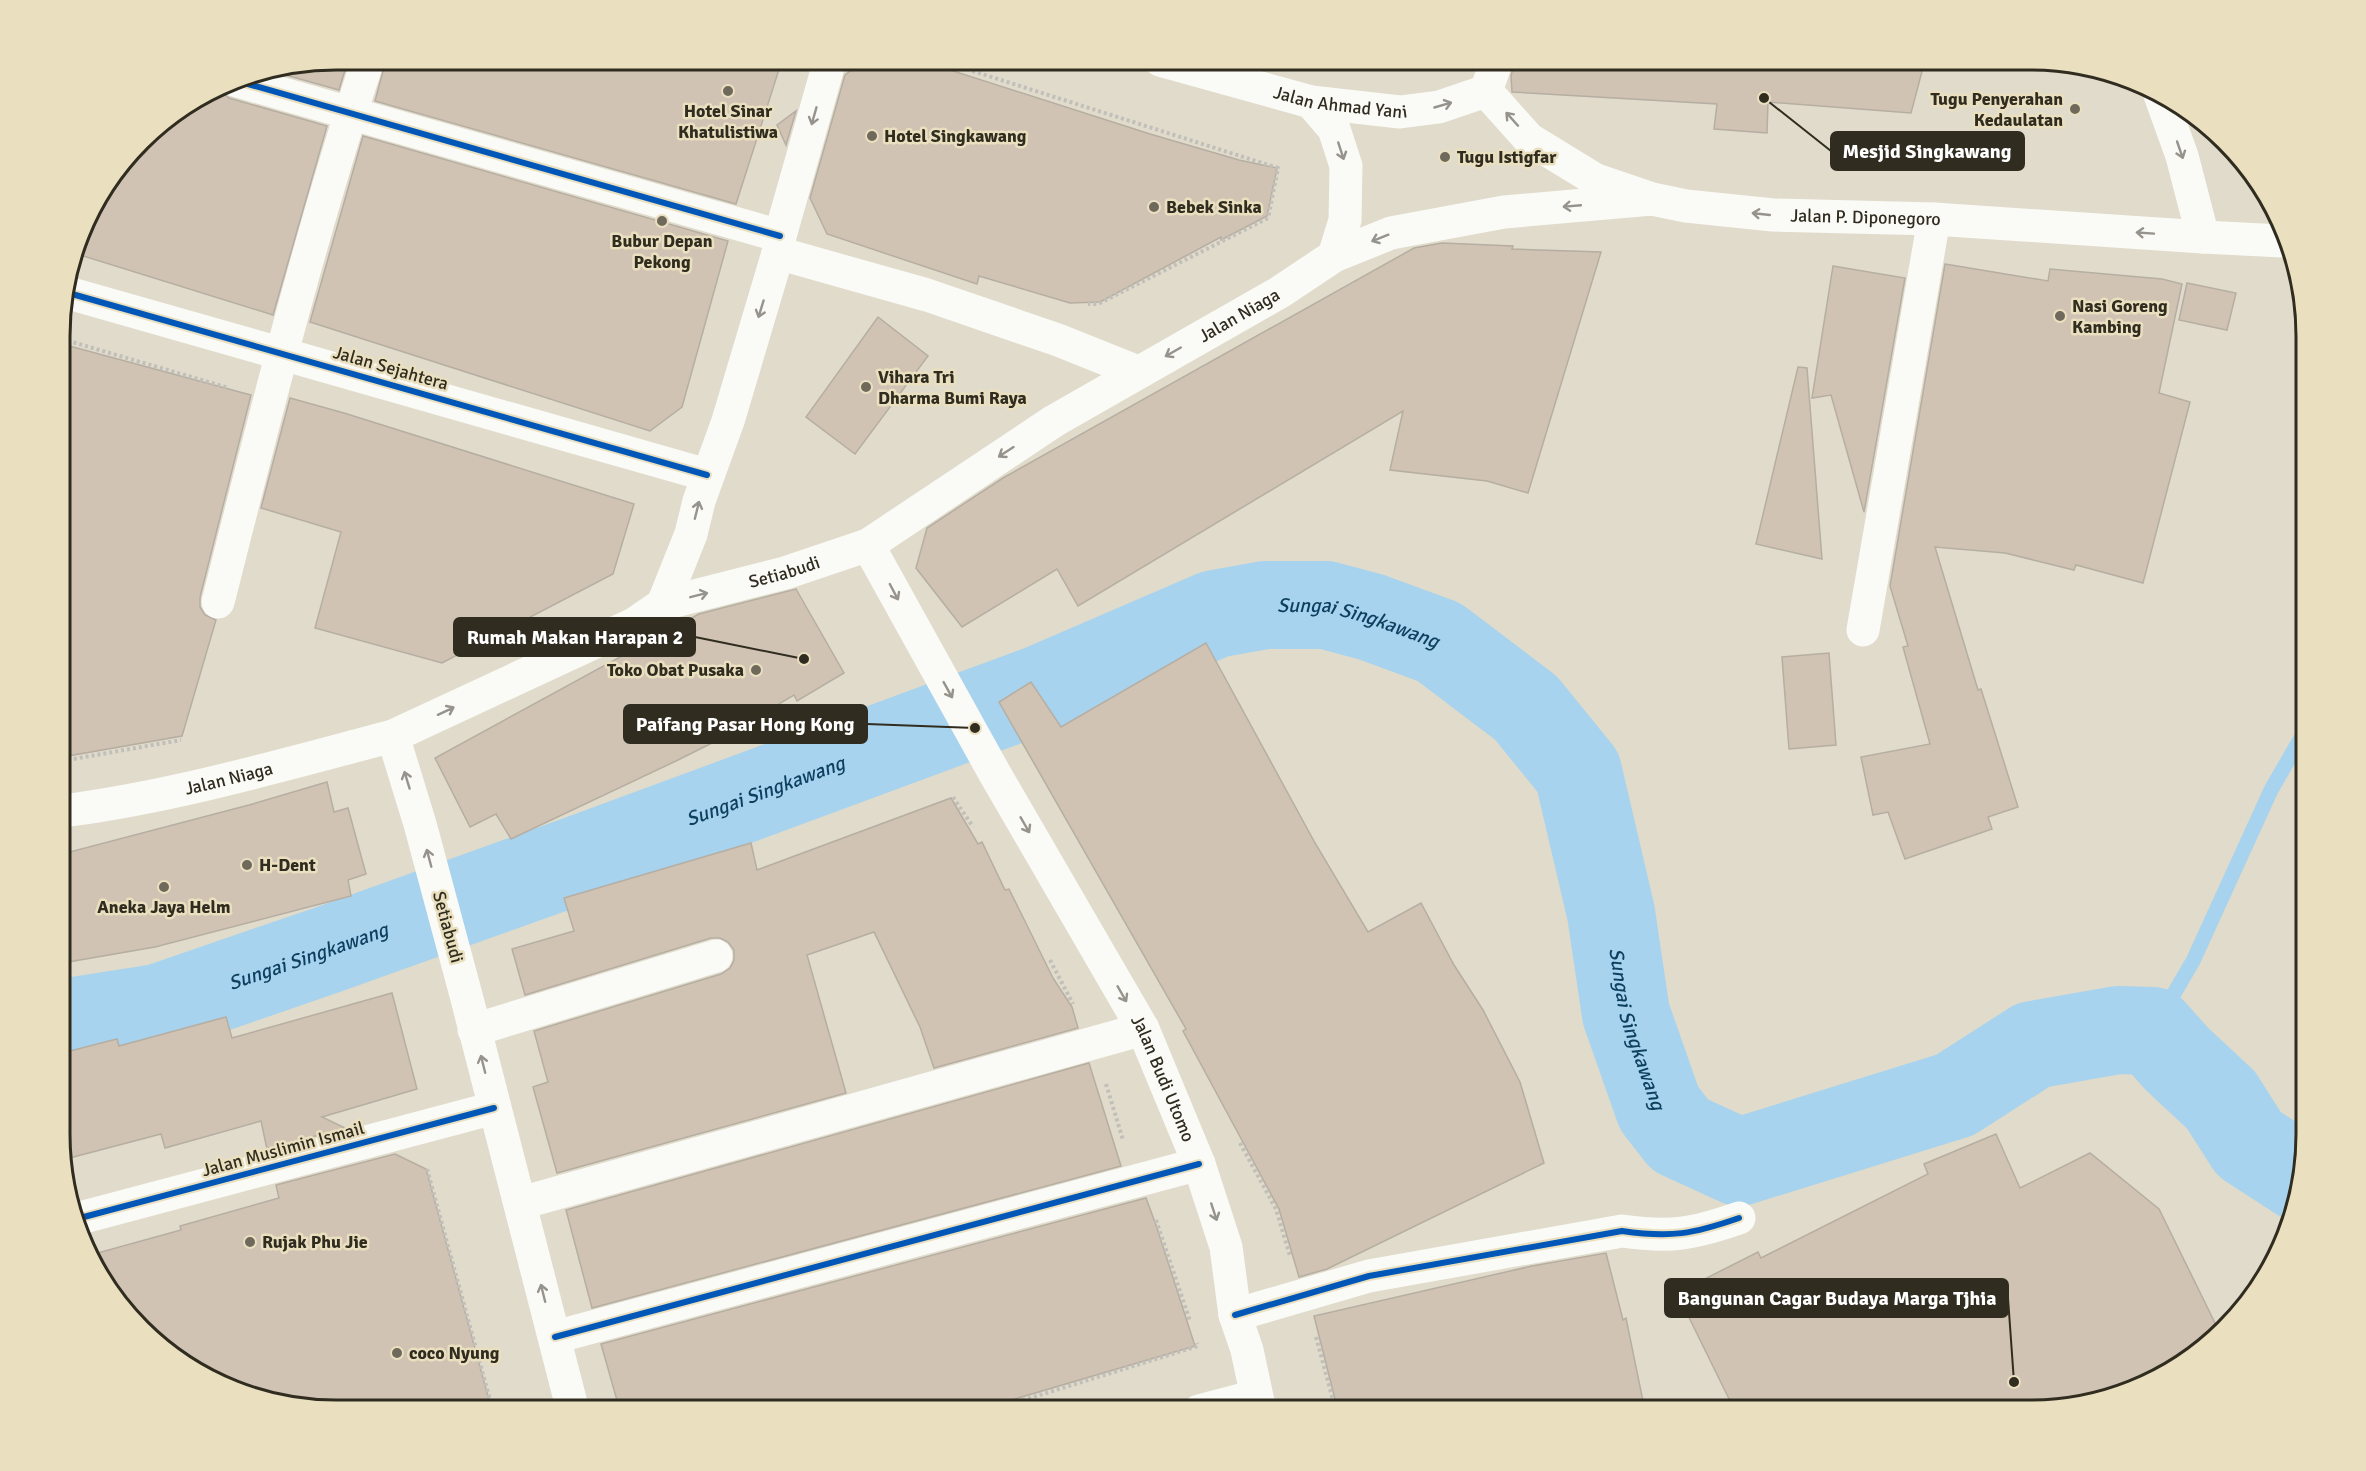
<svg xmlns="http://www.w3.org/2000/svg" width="2366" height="1471" font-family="Signika,sans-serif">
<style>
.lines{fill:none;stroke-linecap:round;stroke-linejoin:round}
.stream{stroke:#a7d3ee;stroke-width:15}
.river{stroke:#a7d3ee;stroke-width:88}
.building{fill:#d0c3b3;stroke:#b6aea2;stroke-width:1.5}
.path{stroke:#c1bfb9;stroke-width:4;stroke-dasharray:3 3;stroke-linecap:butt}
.minor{stroke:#fafaf7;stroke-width:33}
.major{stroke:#fafaf7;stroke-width:33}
.cycleway-casing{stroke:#eae0c0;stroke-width:10}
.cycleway{stroke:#0057b8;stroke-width:6}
.oneway{stroke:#95938b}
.poi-dot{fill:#6e695b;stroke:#eae0c0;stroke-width:2}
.labels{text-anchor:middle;stroke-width:5;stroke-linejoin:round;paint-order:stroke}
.poi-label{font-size:18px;font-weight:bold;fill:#302c1f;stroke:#eae0c0;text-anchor:start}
.street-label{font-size:18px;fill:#302c1f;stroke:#eae0c0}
.water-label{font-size:20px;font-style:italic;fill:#0d3f5e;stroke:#eae0c0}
.rim{fill:none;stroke:#302c1f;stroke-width:3}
.leader{fill:none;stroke:#302c1f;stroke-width:2}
.callout-dot{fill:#302c1f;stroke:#eae0c0;stroke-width:2}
.callout{fill:#302c1f;stroke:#302c1f;stroke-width:2}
.callout-label{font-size:20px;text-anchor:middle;font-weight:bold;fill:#fff}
</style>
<rect width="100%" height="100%" fill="#e0dbca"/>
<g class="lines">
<path class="stream" d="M2152,1031L2193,961L2271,790L2305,731"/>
<path class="river" id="s1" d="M62,1023L158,1008L327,950L575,861L1041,689L1215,614L1265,605H1326L1371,617L1439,642L1526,708L1578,772L1611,913L1626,1014L1659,1108L1680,1135L1739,1162L1955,1095L2033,1045L2118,1030L2152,1031L2177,1059L2221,1100L2249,1144L2300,1177"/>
</g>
<g class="building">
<path d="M336,60H348L339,90L275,72Z"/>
<path d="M386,60H782L736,204L375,101Z"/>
<path d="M865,60H919L1150,134L1239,160L1277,168L1267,216L1221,240V237L1100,302L1070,303L979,276L977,284L827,234L810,198L845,75Z"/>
<path d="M1515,60H1925L1911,113L1768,102L1767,133L1714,129L1717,104L1512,92L1511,76Z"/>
<path d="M218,89L229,98L327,126L273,315L77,254L89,214L154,129Z"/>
<path d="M796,111L786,145L777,125Z"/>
<path d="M363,136L728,241L682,407L650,431L310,322Z"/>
<path d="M1442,243L1513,246L1512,249L1601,252L1528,493L1487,481L1390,470L1403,411L1078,606L1057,569L962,627L916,568L927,528L1003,478L1414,248Z"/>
<path d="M1945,264L2048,281L2050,269L2162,279L2182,284L2159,393L2190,402L2143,583L2076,565L2074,570L2005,553L1935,547L1978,690L1981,689L2018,807L1988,817L1992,829L1905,859L1888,812L1873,815L1861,757L1930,744L1903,647L1908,646L1890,586Z"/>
<path d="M1833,266L1905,278L1864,512L1831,395L1812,398Z"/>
<path d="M2187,283L2236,293L2227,330L2179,320Z"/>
<path d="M878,317L928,356L855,454L806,417Z"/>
<path d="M62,344L251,395L200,597V607L205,615L216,620L182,736L62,757Z"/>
<path d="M1798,367L1807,368L1822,559L1756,544Z"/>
<path d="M290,398L344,413L634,504L613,574L442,663L315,628L341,532L261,508Z"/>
<path d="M796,589L844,673L797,701L794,695L718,740L676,761L511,839L496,814L470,827L435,758L699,614Z"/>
<path d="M1206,643L1315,843L1368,932L1421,903L1454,965L1483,1010L1520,1082L1544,1163L1327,1269L1299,1277L1279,1209L1183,1031L1186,1029L999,702L1031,682L1061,727Z"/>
<path d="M1829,653L1836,745L1789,749L1782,657Z"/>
<path d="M327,782L334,812L348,808L366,874L348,880L351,896L155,947L62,963V854L249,805Z"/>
<path d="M951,798L978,844L982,842L1005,890L1009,889L1053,978L1072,1007L1078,1028L934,1068L920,1027L874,932L807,955L846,1093L557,1173L533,1087L548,1082L534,1031L721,974L730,968L734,960V950L728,942L720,938H711L525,995L512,949L574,931L564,898L751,843L757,870Z"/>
<path d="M392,993L417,1089L322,1117L345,1128L267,1149L261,1121L165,1148L161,1134L62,1160V1053L117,1039L119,1046L226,1017L232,1038Z"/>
<path d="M1089,1063L1121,1166L592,1308L566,1210Z"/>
<path d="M1996,1134L2020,1188L2090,1153L2159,1209L2217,1327L2167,1374L2047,1410L1735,1411L1677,1293L1758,1252L1761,1258L1928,1174L1924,1164Z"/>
<path d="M395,1154L426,1169L492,1411H336L265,1401L183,1365L106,1288L94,1254L181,1230L180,1226L279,1198L276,1185Z"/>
<path d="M1146,1198L1156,1225L1195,1346L974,1411H620L601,1344Z"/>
<path d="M1606,1253L1623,1320L1626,1318L1645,1411H1338L1314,1316L1532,1266Z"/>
</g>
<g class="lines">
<g class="path">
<path d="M938,60L1278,168L1268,218L1098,304H1088"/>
<path d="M62,339L229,388"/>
<path d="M62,761L181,740"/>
<path d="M953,797L973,827"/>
<path d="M1050,960L1073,1004"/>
<path d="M1106,1084L1123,1140"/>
<path d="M1240,1143L1276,1209L1290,1256"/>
<path d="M427,1169L493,1411"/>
<path d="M1156,1220L1190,1321"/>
<path d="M1316,1337L1336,1411"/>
<path d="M988,1411L1198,1346L1197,1343"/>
</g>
<g class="minor">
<path d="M234,80L780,236"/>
<path d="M2203,237L2282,241"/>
<path d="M778,253L927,295L1058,340L1138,372"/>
<path d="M65,292L707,475"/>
<path d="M218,602C264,421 309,238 368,60"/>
<path d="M663,604L691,534L699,501L728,421L778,253L780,236L830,60"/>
<path d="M1863,630L1934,219"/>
<path id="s2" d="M62,809L70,810C180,795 286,764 393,736"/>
<path d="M474,1030L716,956"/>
<path d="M521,1203L1143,1029"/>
<path d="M80,1218L494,1108"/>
<path d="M1235,1315L1369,1276L1622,1231C1671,1238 1693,1234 1739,1218"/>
<path d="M555,1337L1199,1164"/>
<path d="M1199,1411L1256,1396"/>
</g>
<g class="major">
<path id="s3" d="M1160,60L1311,102L1400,112L1439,107L1486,91"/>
<path id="s4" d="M1486,91L1529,139L1596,180L1652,199L1686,206L1773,215L1934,219L2203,237L2182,156L2160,95"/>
<path d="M1486,91L1497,60"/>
<path d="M1311,102L1334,129L1346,166L1345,220L1334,256"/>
<path id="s5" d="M868,545L995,774L1143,1029L1199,1164L1226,1247L1235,1315L1247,1350L1260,1411"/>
<path id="s6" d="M573,1411L466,995L420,824L393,736L634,624L663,604L785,573L868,545L1054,421L1280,292L1334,256L1391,233L1504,212L1652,199"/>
</g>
<defs>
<g id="cycleway">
<path d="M234,80L780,236"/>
<path d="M65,292L707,475"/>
<path d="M80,1218L494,1108"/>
<path d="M1235,1315L1369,1276L1622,1231C1671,1238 1693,1234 1739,1218"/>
<path d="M555,1337L1199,1164"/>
</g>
</defs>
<use href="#cycleway" class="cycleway-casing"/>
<use href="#cycleway" class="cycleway"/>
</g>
<defs><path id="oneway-shaft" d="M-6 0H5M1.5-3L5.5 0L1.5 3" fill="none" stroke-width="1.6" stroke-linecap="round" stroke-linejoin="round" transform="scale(1.5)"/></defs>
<g class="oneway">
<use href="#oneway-shaft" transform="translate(1443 105) rotate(-16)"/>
<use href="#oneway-shaft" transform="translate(814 116) rotate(106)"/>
<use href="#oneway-shaft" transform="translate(1512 119) rotate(-132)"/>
<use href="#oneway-shaft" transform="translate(2180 150) rotate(71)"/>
<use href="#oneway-shaft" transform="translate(1341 151) rotate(72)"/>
<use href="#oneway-shaft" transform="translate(1572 206) rotate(175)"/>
<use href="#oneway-shaft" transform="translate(1761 214) rotate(-174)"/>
<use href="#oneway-shaft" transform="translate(2145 233) rotate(-176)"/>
<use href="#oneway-shaft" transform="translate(1380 238) rotate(158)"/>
<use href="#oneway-shaft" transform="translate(761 309) rotate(107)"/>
<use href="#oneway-shaft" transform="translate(1173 352) rotate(150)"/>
<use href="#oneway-shaft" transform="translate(1006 452) rotate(147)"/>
<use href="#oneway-shaft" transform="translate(697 510) rotate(-76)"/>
<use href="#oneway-shaft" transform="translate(894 592) rotate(62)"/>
<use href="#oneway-shaft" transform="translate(699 595) rotate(-14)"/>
<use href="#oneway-shaft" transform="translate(948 690) rotate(61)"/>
<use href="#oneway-shaft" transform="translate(446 711) rotate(-25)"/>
<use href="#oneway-shaft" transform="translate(407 780) rotate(-107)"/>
<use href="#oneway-shaft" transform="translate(1025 825) rotate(60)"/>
<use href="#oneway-shaft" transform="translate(429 858) rotate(-105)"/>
<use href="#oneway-shaft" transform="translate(1122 994) rotate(60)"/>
<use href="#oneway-shaft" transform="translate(483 1064) rotate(-104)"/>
<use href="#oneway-shaft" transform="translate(1214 1212) rotate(72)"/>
<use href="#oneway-shaft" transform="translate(543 1293) rotate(-104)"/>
</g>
<g class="poi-dot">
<circle cx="728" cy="91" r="6"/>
<circle cx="2075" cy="109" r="6"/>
<circle cx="872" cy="136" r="6"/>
<circle cx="1445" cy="157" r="6"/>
<circle cx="1154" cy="207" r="6"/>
<circle cx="662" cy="221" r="6"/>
<circle cx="2060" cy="316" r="6"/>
<circle cx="866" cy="387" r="6"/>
<circle cx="756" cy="670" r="6"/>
<circle cx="247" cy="865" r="6"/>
<circle cx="164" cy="887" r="6"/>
<circle cx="250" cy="1242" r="6"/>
<circle cx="397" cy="1353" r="6"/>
</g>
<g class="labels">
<g class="poi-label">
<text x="2063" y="105" text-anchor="end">Tugu Penyerahan<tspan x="2063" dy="21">Kedaulatan</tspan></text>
<text x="728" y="117" text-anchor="middle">Hotel Sinar<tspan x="728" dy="21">Khatulistiwa</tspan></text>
<text x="884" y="142">Hotel Singkawang</text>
<text x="1457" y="163">Tugu Istigfar</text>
<text x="1166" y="213">Bebek Sinka</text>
<text x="662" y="247" text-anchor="middle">Bubur Depan<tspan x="662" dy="21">Pekong</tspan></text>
<text x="2072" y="312">Nasi Goreng<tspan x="2072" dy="21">Kambing</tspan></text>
<text x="878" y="383">Vihara Tri<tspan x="878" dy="21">Dharma Bumi Raya</tspan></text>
<text x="744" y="676" text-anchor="end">Toko Obat Pusaka</text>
<text x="259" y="871">H-Dent</text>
<text x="164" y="913" text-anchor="middle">Aneka Jaya Helm</text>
<text x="262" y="1248">Rujak Phu Jie</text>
<text x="409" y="1359">coco Nyung</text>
</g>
<g class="street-label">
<text dy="6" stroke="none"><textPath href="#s3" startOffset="186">Jalan Ahmad Yani</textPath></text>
<text dy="6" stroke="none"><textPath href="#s4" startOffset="417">Jalan P. Diponegoro</textPath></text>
<text dy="6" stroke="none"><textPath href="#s6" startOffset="1650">Jalan Niaga</textPath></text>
<text transform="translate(391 368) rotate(16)" y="6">Jalan Sejahtera</text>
<text dy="6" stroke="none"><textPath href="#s6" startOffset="1125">Setiabudi</textPath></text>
<text dy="6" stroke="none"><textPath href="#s2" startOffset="170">Jalan Niaga</textPath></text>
<text transform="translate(448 927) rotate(75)" y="6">Setiabudi</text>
<text dy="6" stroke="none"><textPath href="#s5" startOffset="610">Jalan Budi Utomo</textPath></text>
<text transform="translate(283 1149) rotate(-15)" y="6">Jalan Muslimin Ismail</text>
</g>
<g class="water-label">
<text dy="7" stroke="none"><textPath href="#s1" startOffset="1372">Sungai Singkawang</textPath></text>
<text dy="7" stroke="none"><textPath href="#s1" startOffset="742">Sungai Singkawang</textPath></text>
<text dy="7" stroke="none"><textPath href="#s1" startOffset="256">Sungai Singkawang</textPath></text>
<text dy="7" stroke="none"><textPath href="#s1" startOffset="1912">Sungai Singkawang</textPath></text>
</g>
</g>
<path d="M0 0H2366V1471H0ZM336 70H2030A266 266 0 0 1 2296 336V1134A266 266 0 0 1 2030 1400H336A266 266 0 0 1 70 1134V336A266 266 0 0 1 336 70Z" fill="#eae0c0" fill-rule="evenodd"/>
<path class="rim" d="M336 70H2030A266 266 0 0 1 2296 336V1134A266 266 0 0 1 2030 1400H336A266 266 0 0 1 70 1134V336A266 266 0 0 1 336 70Z"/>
<path class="leader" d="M1764 98L1831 151M804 659L695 637M975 728L867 724M2014 1382L2008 1298"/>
<g class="callout-dot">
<circle cx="1764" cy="98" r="6"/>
<circle cx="804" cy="659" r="6"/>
<circle cx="975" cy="728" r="6"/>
<circle cx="2014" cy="1382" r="6"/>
</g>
<g class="callout">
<rect x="1831" y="132" width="193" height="38" rx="6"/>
<rect x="454" y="618" width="241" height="38" rx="6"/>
<rect x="624" y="705" width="243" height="38" rx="6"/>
<rect x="1665" y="1279" width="343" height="38" rx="6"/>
</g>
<g class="callout-label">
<text x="1927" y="158">Mesjid Singkawang</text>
<text x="575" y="644">Rumah Makan Harapan 2</text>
<text x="745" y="731">Paifang Pasar Hong Kong</text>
<text x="1837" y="1305">Bangunan Cagar Budaya Marga Tjhia</text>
</g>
</svg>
